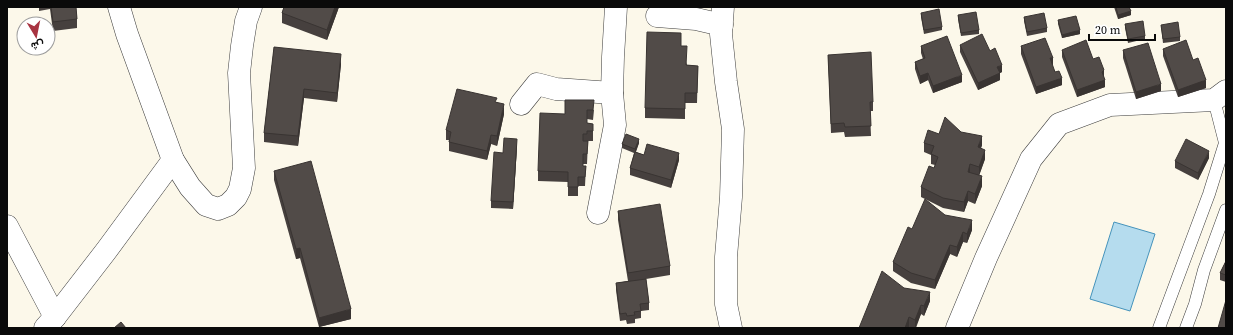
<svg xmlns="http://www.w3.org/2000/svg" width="1233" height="335" font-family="'Source Serif 4',Vazirmatn,serif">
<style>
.water{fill:#b5dcee;stroke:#4593bb}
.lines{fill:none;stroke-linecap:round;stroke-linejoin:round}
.lane-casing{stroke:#3d3d3d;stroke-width:13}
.street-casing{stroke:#3d3d3d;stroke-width:23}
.lane{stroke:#fff;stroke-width:12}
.street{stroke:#fff;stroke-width:22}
.wall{fill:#46403e}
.shaded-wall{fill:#393432}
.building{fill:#514b48;stroke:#393432}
</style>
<rect width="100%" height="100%" fill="#fcf8ea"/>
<path class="water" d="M1114,222L1155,234L1130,311L1090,299Z"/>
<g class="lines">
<defs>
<g id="lane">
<path d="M1159,328L1209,194L1225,143L1214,100"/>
<path d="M1186,328L1195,304L1204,270L1226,210"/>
</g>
<g id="street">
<path d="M119,7L127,34L173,160L190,187L206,205L218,209L228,205L236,197L240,189L244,168L239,73L242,46L246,21L251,7"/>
<path d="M723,7L721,34L726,82L733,129L731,197L726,257V304L731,328"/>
<path d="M657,16L696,19L722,25"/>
<path d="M521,104L537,84L556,89L612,93"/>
<path d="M598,213L615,125L612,93L613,57L616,7"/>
<path d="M7,226L55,317"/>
<path d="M45,328L55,317L106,251L173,160"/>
<path d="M957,328L986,258L1031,159L1059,124L1110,105L1214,100L1226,91"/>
</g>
</defs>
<use href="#lane" class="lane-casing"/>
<use href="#street" class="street-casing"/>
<use href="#lane" class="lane"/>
<use href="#street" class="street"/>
</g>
<g class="wall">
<path d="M39,7H76L77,19V28L53,31L50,9L39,11Z"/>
<path d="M284,7H339L327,40L282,23V13Z"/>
<path d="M1114,7H1129L1131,15L1118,19Z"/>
<path d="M921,13L942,27V30L924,34L921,17Z"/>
<path d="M958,15L979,30V34L961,36L958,19Z"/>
<path d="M1024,17L1047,28V32L1027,36L1024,21Z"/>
<path d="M1058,20L1080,34L1062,38L1058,24Z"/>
<path d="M1125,24L1145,36V39L1128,43L1125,28Z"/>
<path d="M1161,25L1180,37V41L1163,43Z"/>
<path d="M960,45L990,51L1002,72L1000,73V80L978,90L960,52Z"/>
<path d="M681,46L687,65L698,66L697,103H685V119L645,118V108Z"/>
<path d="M921,46L962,82L933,93L928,80L920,84L915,69V62L923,59L921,53Z"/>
<path d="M1021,46L1053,65H1052L1055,72L1062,85L1036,94L1021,54Z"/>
<path d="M274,47L341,64L337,102L304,98L298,146L264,142V133Z"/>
<path d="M1163,49L1193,60L1206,88L1178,97L1163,56Z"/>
<path d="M1062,50L1104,78L1105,87L1077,97L1062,57Z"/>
<path d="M1123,50L1161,91L1136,99L1123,58Z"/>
<path d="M828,55L873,102V111H870L871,136L845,137L844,132L831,133Z"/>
<path d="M565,100L594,110L593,120L587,119V123L593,124V141H588L587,164H583V166H586L585,186H578V196H568V182L538,181V171L565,114Z"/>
<path d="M497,102L504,114L497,146L491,144L487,160L449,151V140H446V130Z"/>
<path d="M961,132L982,145L981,148L985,159L979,175L982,186L975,204L968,201L964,212L943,208L921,197V187L934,168L935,165L931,164V155L924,152V143L939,134Z"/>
<path d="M639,143L636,152L644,155L679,160L671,188L630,175V168L634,153L622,148V144Z"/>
<path d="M517,146L513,209L491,208V201L503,153Z"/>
<path d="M1209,158L1198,180L1175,168V161Z"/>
<path d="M274,171L351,319L319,327L300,258L296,259L274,180Z"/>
<path d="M618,211L670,266V275L646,279L649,303V310L641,311V318L635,319V323L627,324L626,320L620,321L616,290V283L628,281L618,220Z"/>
<path d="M945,215L972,230L967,243L963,242L957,257L950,254L935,289L911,283L893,271V262L912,229Z"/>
<path d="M1226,261V282L1220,280V273Z"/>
<path d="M904,288L930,301L924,316L921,314L916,328H913L909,327V328H859Z"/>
</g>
<g class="shaded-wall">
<path d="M335,7H339L327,40V30Z"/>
<path d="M1131,11V15L1118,19V15Z"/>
<path d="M1080,30V34L1062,38V35Z"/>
<path d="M341,54V64L337,102V93Z"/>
<path d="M1050,58H1053V65L1050,66Z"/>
<path d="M1002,65V72L997,74V67Z"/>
<path d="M1104,70V78L1102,79V72Z"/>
<path d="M928,73V80L920,84V76Z"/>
<path d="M1000,73V80L978,90V83Z"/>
<path d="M962,75V82L933,93V86Z"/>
<path d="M1062,78V85L1036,94V87Z"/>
<path d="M1105,80V87L1077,97V90Z"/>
<path d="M1206,80V88L1178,97V90Z"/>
<path d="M1161,84V91L1136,99V92Z"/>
<path d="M304,89V98L298,146V136Z"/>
<path d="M504,104V114L497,146V136Z"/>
<path d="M491,135V144L487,160V151Z"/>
<path d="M982,136V145L978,157V147Z"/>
<path d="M517,139V146L513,209V202Z"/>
<path d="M639,139V143L635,153V149Z"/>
<path d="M985,150V159L979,176V167Z"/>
<path d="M1209,151V158L1198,180V173Z"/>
<path d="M679,153V160L671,188V180Z"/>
<path d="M970,164V173L968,172Z"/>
<path d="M982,176V186L975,204V194Z"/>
<path d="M968,191V201L964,212V202Z"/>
<path d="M972,220V230L967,243V234Z"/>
<path d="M963,232V242L957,257V247Z"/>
<path d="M950,245V254L935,289V280Z"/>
<path d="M300,248V258L296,259V249Z"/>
<path d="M930,292V301L924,316V306Z"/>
<path d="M921,305V314L915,328V320Z"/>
<path d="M351,309V319L319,327V318Z"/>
<path d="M909,317V328H905Z"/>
</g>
<g class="building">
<path d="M51,7H76L77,19L53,22Z"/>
<path d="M284,7H335L327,30L282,13Z"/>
<path d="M1116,7H1129L1131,11L1118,15Z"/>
<path d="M939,9L942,27L924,30L921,13Z"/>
<path d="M976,12L979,30L961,33L958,15Z"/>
<path d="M1044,13L1047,28L1027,32L1024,17Z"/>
<path d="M1076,16L1080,30L1062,35L1058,20Z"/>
<path d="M1143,21L1145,36L1128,39L1125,24Z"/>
<path d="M1178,22L1180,37L1163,39L1161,25Z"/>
<path d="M647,32L681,33V46H687L686,65L698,66L697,93H685V109L645,108Z"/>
<path d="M982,34L990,51L995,48L1002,65L997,67L1000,73L978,83L960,45Z"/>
<path d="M947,36L962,75L933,86L928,73L920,76L915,62L925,58L921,46Z"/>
<path d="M1045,38L1053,58H1050L1055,72L1059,71L1062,78L1036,87L1021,46Z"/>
<path d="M1086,40L1093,59L1099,57L1104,70L1102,72L1105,80L1077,90L1062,50Z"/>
<path d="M1186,40L1193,60L1198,58L1206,80L1178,90L1163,49Z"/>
<path d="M1148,43L1161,84L1136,92L1123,50Z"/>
<path d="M274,47L341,54L337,93L304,89L298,136L264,133Z"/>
<path d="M871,52L873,102H870L871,126L845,127L844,123L831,124L828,55Z"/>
<path d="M457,89L497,98L495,102L504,104L497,136L491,135L487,151L449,142L451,132L446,130Z"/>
<path d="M565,100H594L593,110H587V123L593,124V131H587V134H583V141H588L587,154H583V166H586L585,177H578V187H568V172L538,171L540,113L565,114Z"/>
<path d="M945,117L961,132L982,136L978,147L985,150L979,167L970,164L968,172L982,176L975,194L968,191L964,202L943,198L921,187L929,166L934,168L938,157L931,154L934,146L924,143L928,130L939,134Z"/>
<path d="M626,134L639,139L635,149L622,144Z"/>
<path d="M504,138L517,139L513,202L491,201L494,152L503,153Z"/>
<path d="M1186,139L1209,151L1198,173L1175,161Z"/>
<path d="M647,144L679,153L671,180L630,168L635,152L644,155Z"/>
<path d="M311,161L351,309L319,318L300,248L296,249L274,171Z"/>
<path d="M925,199L945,215L972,220L967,234L963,232L957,247L950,245L935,280L911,273L893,262L908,227L912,229Z"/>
<path d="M660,204L670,266L628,273L618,211Z"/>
<path d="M1226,261V275L1220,273Z"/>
<path d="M882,271L904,288L930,292L924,306L921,305L915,320L909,317L905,328H859Z"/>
<path d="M646,279L649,303L640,304L641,311L634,312L635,315L627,316L626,313L620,314L616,283Z"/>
<path d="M1226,300V328H1218Z"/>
<path d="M121,322L126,328H114Z"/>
</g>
<rect width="1233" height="335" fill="none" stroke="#0a0a0a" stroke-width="16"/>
<g transform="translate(36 36) rotate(170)"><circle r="19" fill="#ffffff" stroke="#9d9d9d"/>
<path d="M0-3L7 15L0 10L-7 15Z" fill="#a83441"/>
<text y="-6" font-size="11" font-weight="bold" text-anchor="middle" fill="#0a0a0a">ش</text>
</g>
<path d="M1089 34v6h66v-6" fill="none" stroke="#0a0a0a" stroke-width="2"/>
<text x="1095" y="34" font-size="12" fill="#0a0a0a" stroke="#ffffff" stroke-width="3" paint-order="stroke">20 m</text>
</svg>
